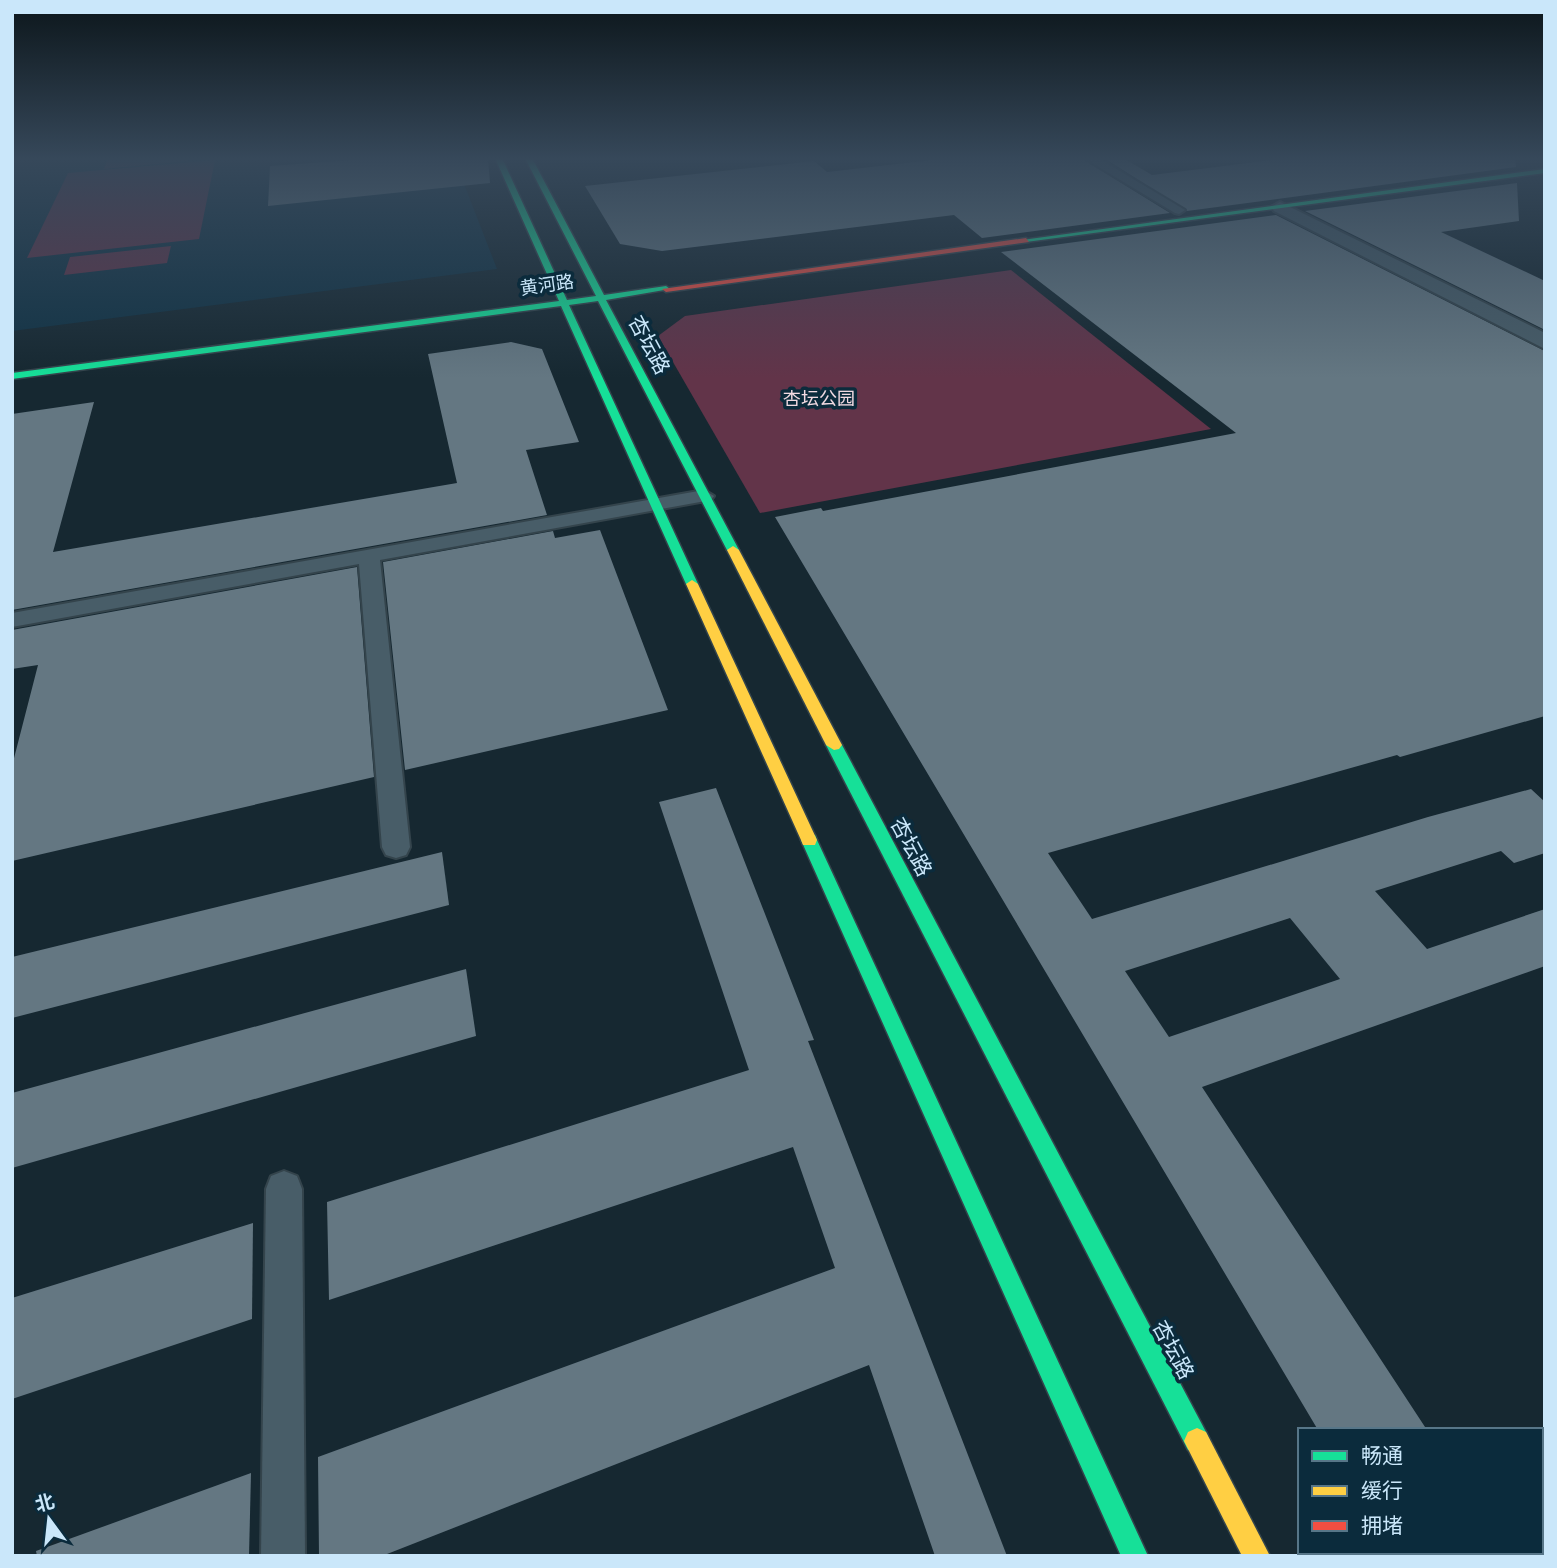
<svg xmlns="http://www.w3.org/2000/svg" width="1557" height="1568" font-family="Signika,'Noto Sans SC',sans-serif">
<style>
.built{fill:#113345}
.green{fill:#623449}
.building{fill:#647782;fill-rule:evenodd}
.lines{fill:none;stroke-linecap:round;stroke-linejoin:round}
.lane-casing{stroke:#34444c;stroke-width:4}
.street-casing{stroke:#34444c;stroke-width:4}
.fast-casing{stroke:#34444c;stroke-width:3}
.slow-casing{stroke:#34444c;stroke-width:3}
.jam-casing{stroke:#34444c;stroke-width:3}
.lane{fill:#485d68;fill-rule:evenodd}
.street{fill:#485d68;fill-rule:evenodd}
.fast{fill:#16e098;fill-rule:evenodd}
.slow{fill:#ffcf43;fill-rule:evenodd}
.jam{fill:#f24e42;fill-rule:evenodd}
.labels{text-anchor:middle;stroke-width:7;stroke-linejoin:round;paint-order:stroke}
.far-street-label{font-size:18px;fill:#cae7fa;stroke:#0b2b3c}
.far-park-label{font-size:18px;fill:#f2dae2;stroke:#0b2b3c}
.street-label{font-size:21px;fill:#cae7fa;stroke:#0b2b3c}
</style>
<rect width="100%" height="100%" fill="#162831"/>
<path class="built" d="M19,158H454L497,269L12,331V170Z"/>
<g class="green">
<path d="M108,158H189L188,161L104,169Z"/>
<path d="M215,160L199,239L27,258L68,173Z"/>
<path d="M171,246L167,263L64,275L70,257Z"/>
<path d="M1011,270L1211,429L760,513L658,336L685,316Z"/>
</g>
<g class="building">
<path d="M382,158H488L490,183L268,206L270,166Z"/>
<path d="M950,158H1081L1170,213L982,238L954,215L662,251L620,244L585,186L814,161L827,172Z"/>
<path d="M1104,158H1123L1152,175L1289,158H1515L1516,167L1187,211Z"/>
<path d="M1517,183L1519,221L1441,232L1545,281V330L1305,211Z"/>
<path d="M1276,215L1545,351V716L1400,757L1397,755L1048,853L1092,919L1428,817L1531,789L1545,802V853L1514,863L1501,851L1375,891L1427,949L1545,909V966L1202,1087L1427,1430H1318L775,517L821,508L823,511L1236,433L1001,252ZM1290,918L1340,979L1169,1037L1125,971Z"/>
<path d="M511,342L542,349L579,442L526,450L547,515L12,610V414L94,402L53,552L457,483L428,354Z"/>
<path d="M600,530L668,710L405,770L383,562L553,531L555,538Z"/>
<path d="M357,567L374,777L12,861V766L38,665L12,669V630Z"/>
<path d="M716,788L814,1040L808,1041L1007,1556H935L869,1365L382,1556H319L318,1457L835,1268L793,1147L329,1300L327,1202L749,1070L659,802Z"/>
<path d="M442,852L449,905L12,1018V957Z"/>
<path d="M466,969L476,1036L12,1168V1093Z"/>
<path d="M253,1223L252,1319L12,1399V1298Z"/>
<path d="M251,1473L249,1556H37L36,1551Z"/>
</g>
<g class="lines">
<defs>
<g id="lane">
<path d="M1084,158H1098L1185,210L1179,214L1175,213Z"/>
<path d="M704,490L714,496L711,500L380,560L410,847L406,855L396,858L386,855L382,847L359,564L12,627V613Z"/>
<path d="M284,1171L297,1176L302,1189L305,1556H261L266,1189L271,1176Z"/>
</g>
<path id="street" d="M1280,202L1545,333V349L1274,211L1271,207Z"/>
<g id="fast">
<path d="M495,158H502L567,300L596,296L525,158H532L604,295L666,286L670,289L606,300L739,550L733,554L727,550L598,301L569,305L698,584L697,587L692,588L686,584L561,306L12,379V373L559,301Z"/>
<path d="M1545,169V173L1026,242L1022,240Z"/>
<path d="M834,740L842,745L1206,1432L1210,1441L1206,1450L1197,1454L1188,1450L826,745Z"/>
<path d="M809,834L815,835L817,840L1148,1556H1121L801,840L803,835Z"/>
</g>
<g id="slow">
<path d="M733,546L739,550L842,745L839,749L834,750L826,745L727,550Z"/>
<path d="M692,580L698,584L817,840L815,845H803L801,840L686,584Z"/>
<path d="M1197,1428L1206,1432L1270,1556H1242L1184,1441L1188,1432Z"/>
</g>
<path id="jam" d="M1026,238L1029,242L666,292L662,289Z"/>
</defs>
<use href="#lane" class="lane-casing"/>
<use href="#street" class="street-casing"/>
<use href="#fast" class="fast-casing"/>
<use href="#slow" class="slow-casing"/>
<use href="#jam" class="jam-casing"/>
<use href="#lane" class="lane"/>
<use href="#street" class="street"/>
<use href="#fast" class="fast"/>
<use href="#slow" class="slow"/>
<use href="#jam" class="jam"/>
</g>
<linearGradient id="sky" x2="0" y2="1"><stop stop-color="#0c161b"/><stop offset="0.42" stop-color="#36485a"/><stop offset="1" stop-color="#36485a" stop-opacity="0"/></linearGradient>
<rect width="1557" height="378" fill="url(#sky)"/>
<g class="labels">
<g class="far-street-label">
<text transform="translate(547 285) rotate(-8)" y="6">黄河路</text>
</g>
<g class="far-park-label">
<text x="819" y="405">杏坛公园</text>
</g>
<g class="street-label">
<text transform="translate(649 345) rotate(62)" y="7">杏坛路</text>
<text transform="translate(911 847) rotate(62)" y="7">杏坛路</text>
<text transform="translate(1173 1350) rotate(62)" y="7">杏坛路</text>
</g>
</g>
<rect width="1557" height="1568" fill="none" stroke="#cae7fa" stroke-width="28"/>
<rect x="1298" y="1428" width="245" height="126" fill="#0b2b3c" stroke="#577688" stroke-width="2"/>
<rect x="1312" y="1451" width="35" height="10" fill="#16e098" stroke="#577688" stroke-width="2"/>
<text x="1361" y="1463" font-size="21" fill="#cae7fa">畅通</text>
<rect x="1312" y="1486" width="35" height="10" fill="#ffcf43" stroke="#577688" stroke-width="2"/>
<text x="1361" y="1498" font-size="21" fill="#cae7fa">缓行</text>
<rect x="1312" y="1521" width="35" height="10" fill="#f24e42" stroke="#577688" stroke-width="2"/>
<text x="1361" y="1533" font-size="21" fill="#cae7fa">拥堵</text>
<g transform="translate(49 1519) rotate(345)" stroke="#0b2b3c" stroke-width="5" paint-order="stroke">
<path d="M0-5L12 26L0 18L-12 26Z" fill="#cae7fa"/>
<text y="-10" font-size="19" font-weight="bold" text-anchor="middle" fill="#cae7fa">北</text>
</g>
</svg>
